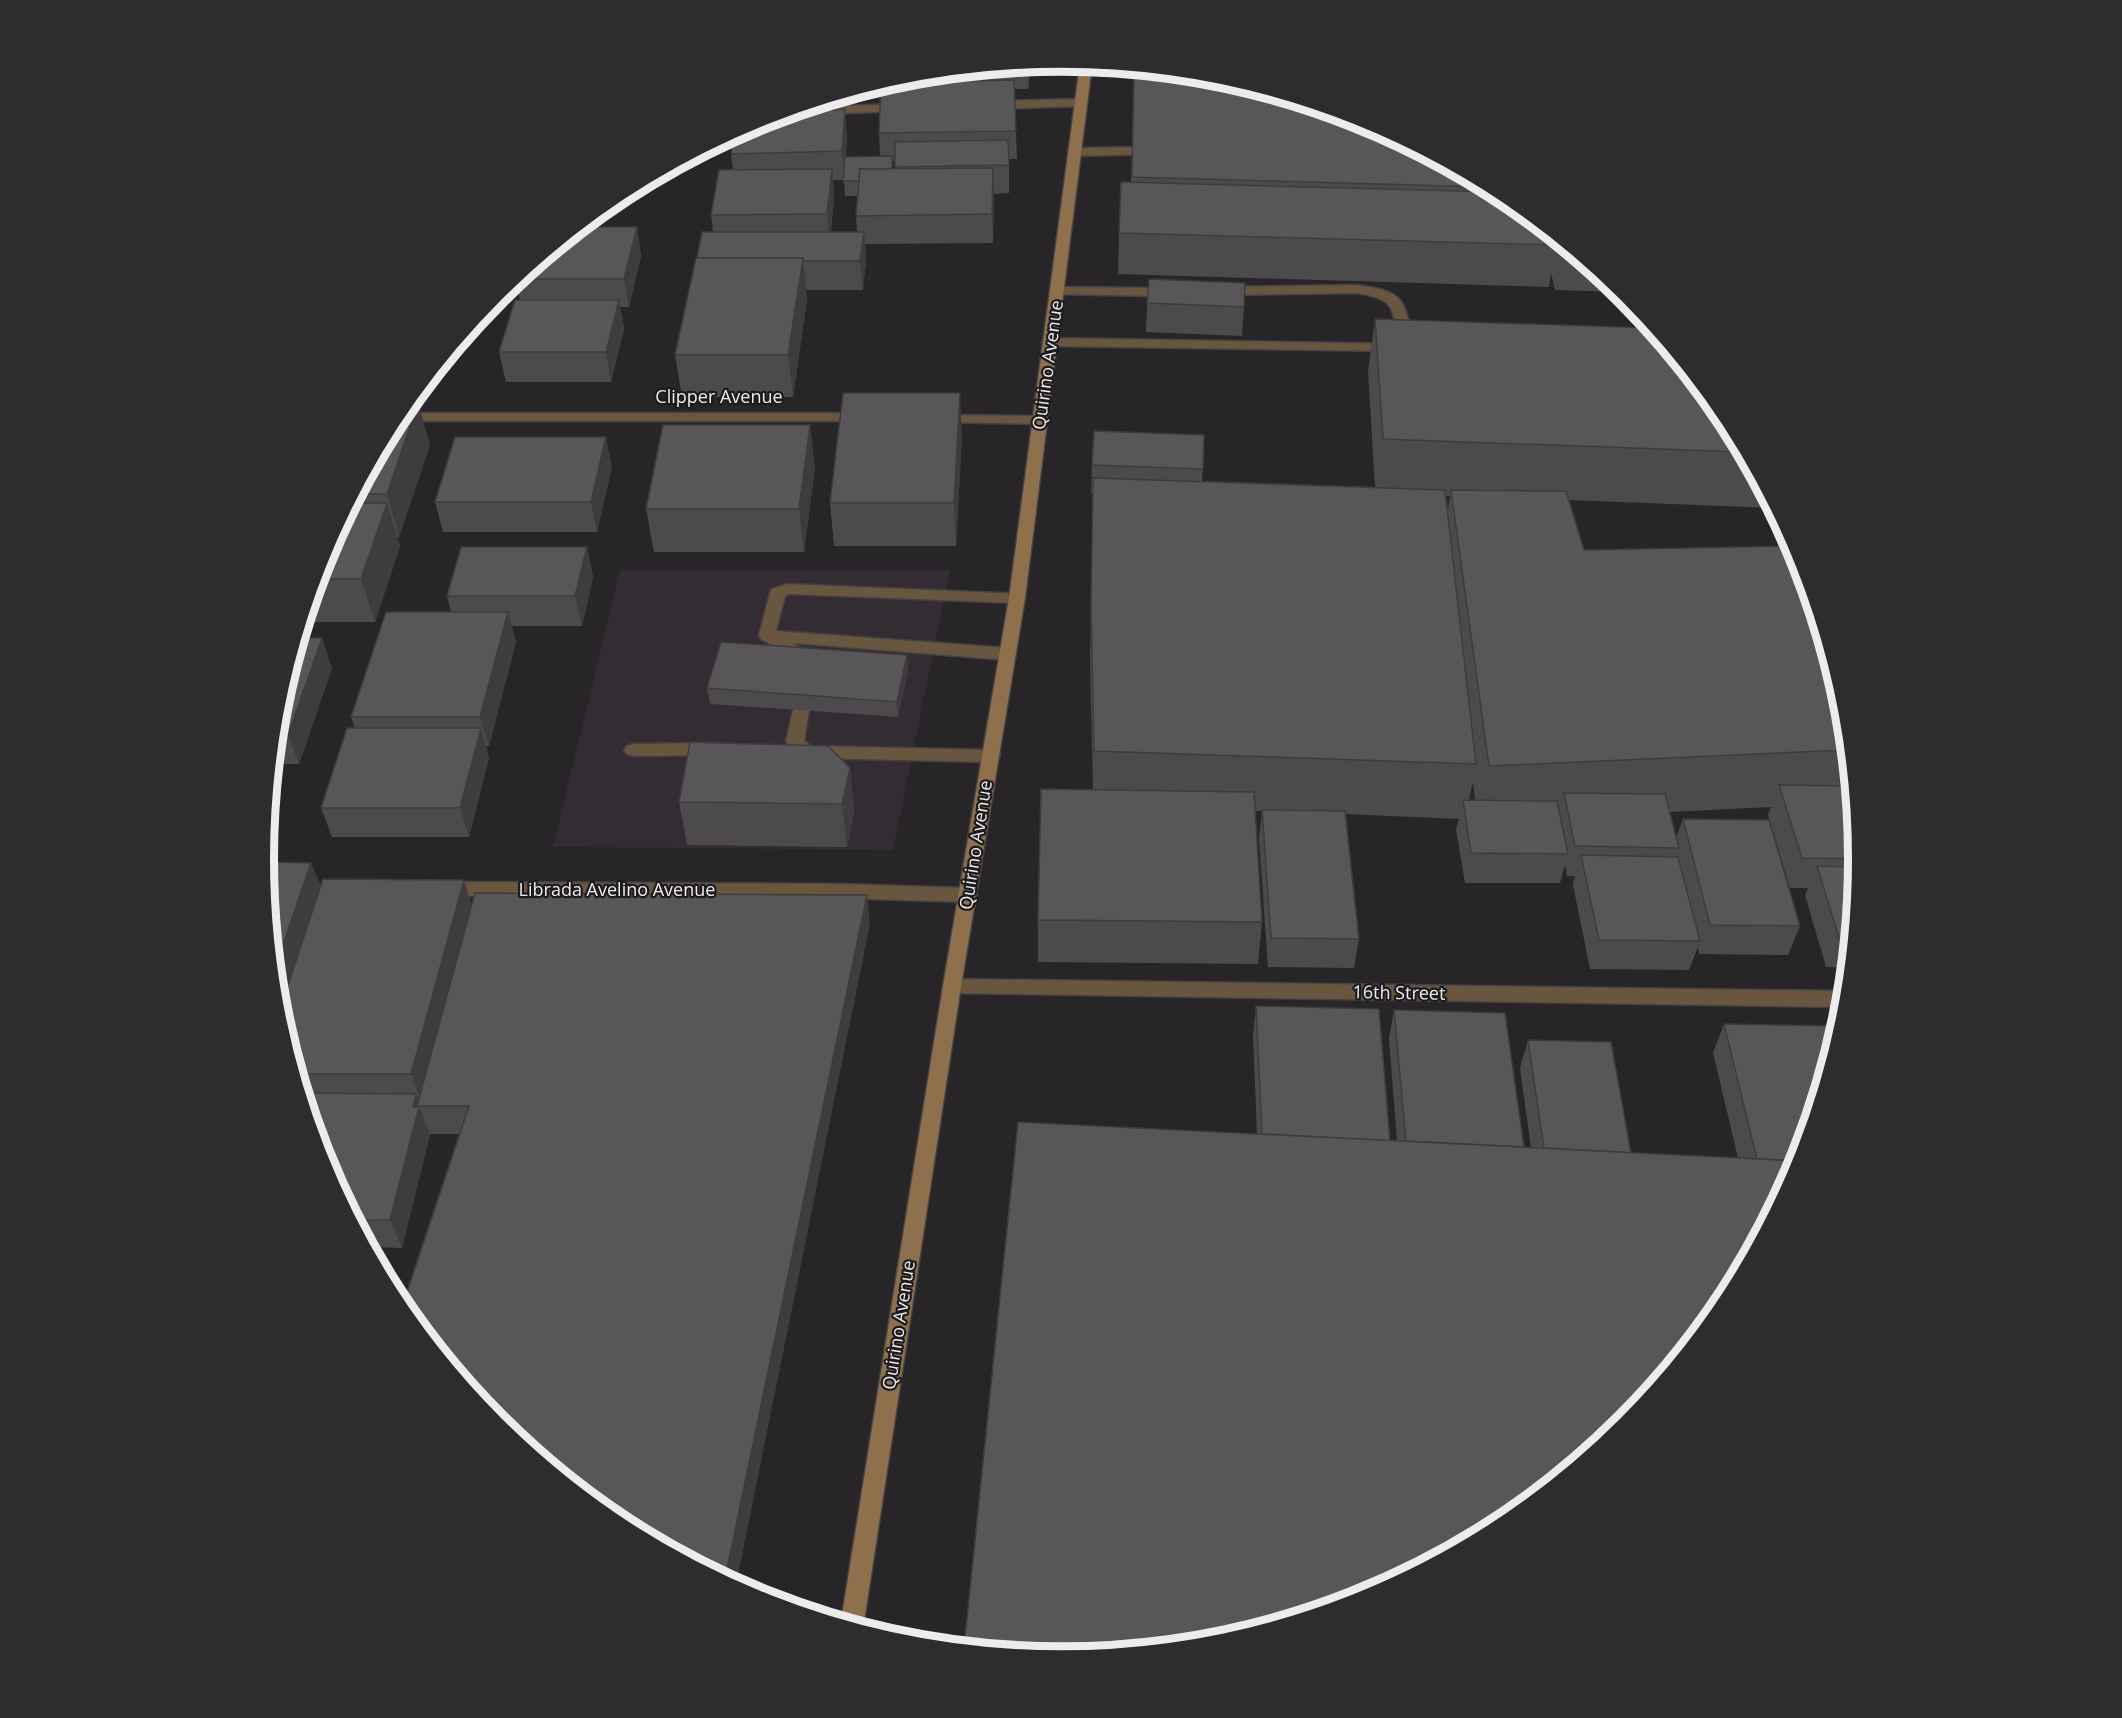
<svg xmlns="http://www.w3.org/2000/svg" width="2122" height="1718" font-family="'Open Sans',sans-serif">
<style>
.built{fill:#332c33}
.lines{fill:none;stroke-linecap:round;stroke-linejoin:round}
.service-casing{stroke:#434143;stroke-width:3}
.minor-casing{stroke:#434143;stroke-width:3}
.secondary-casing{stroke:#434143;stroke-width:3}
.service{fill:#68563f;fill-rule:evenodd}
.minor{fill:#68563f;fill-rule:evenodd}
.secondary{fill:#8e704c;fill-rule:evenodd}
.wall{fill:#4d4a4d;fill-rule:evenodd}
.shaded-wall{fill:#3e3c3e}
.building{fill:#595659;stroke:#3e3c3e;stroke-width:1.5}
.labels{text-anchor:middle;stroke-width:4.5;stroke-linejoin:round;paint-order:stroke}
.street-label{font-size:18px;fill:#edeced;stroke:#1d1b1d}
.rim{fill:none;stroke:#edeced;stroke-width:8}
</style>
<rect width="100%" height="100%" fill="#272527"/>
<path class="built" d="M620,570H950L893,850L553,847Z"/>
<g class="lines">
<defs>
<g id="service">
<path d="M1154,147L1160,151L1158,154L1075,156L1069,152L1075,148Z"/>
<path d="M1357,285C1406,292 1403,298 1414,343L1412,346H1402L1401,350L1396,351L1049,346L1042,342L1049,338L1401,344C1389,309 1400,300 1357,293L1221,295L1214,291L1221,287Z"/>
<path d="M1058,287L1162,288L1169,292L1167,307H1157L1155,296L1053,294L1051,291Z"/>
<path d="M787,584L1023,594L1025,598L1023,602L1017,603L789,594L785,596L776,631L1008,648L1014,650L1016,654L1014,658L1008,660L794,643L814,662L812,666H800L788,654L761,639L759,635L770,593L772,589Z"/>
<path d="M801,704L807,706L809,710L804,741L811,746L991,750L997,752L1000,756L997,760L991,762L809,758L793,752L786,741L793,710L795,706Z"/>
<path d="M713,743L719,745L722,749L719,753L713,755L633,756L627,754L624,750L627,746L633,744Z"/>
</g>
<g id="minor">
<path d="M1081,99L1085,100V106L990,109L984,105L990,101Z"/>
<path d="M903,104L907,105V111L793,115L788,112L806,107Z"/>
<path d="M401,413H863L870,417L863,421H395Z"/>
<path d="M939,415L1040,416L1047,420L1040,424L934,422L932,419Z"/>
<path d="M442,882L840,884L968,888L974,890L977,895L974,900L968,902L840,898L442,896L436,894L433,889L436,884Z"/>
<path d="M952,979L1845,991V992L1844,1007L952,993L945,991L943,986L945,981Z"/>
</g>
<path id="secondary" d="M1080,64L1092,65L1025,598L961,986L863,1628L841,1622L943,986L1009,598Z"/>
</defs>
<use href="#service" class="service-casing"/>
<use href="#minor" class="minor-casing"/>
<use href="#secondary" class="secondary-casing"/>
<use href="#service" class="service"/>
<use href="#minor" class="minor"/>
<use href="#secondary" class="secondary"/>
</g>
<g class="wall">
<path d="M1032,64L1028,89H1014L1017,159H1009V193L994,194L993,243L865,244L866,260L863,290H806L807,299L793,397H682L675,355L697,258L713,232L711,215L733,170L731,154L756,122L835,98L836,110L847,137L846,157L880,156L879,133L880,91L868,92V88L906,77ZM892,161H895V169H893ZM833,180H844L845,196H858L856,216L857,232H831L834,198Z"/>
<path d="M1134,69L1366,122L1504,196L1621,292L1555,290L1551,273L1549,287L1118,274L1119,233L1131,182Z"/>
<path d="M580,227H637L641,256L629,307H620L624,329L611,382H506L499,352L520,300L515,280Z"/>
<path d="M1147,303L1244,307L1242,336L1146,332Z"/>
<path d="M1375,319L1724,416L1773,508L1569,500L1584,550L1843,704L1858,859L1848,968L1826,967L1805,895L1808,888H1790L1768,815L1771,807L1670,812L1676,838L1683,819L1800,926L1788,955L1699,954L1698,947L1689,970L1590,969L1573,885L1575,876H1567L1565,865L1560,883H1465L1456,829L1459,819L1345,814L1359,939L1354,968L1268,967L1259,839L1262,811H1255L1262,922L1258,964L1038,962V920L1093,790L1090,661L1093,494H1091L1092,465L1203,469L1202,481L1375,487L1368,372ZM1446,496H1450L1448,510ZM1473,782L1475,800H1469Z"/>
<path d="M398,416L430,445L399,537H397L400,546L375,622H303L324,554Z"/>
<path d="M962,435L956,546H834L830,503Z"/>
<path d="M612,467L597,532H443L435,502Z"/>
<path d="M815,467L804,552H654L646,509Z"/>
<path d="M587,547L593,577L582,626H511L516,642L489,746H486L489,758L469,837H332L321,808L355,728L351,717L451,612L447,596Z"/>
<path d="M907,655L908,670L898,717L710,704L707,688Z"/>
<path d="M332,668L299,764H273L279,703Z"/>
<path d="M850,768L854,811L847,847L687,845L679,802Z"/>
<path d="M311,863L321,887L472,905L870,924L459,1134H430L402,1248L369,1247L324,1164L279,1014Z"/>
<path d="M1256,1006L1390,1141H1397L1389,1039L1394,1010L1524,1147L1531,1148L1520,1068L1528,1040L1631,1153L1738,1158L1713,1053L1724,1024L1798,1165L1257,1134L1253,1035Z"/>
</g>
<g class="shaded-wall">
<path d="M1032,64L1028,89V65Z"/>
<path d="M835,98L837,121L833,110L834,99Z"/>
<path d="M845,109L847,137L844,180L842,151Z"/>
<path d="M993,168L994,196L993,243L992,214Z"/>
<path d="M832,169L834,198L829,243L827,214Z"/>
<path d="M637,227L641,256L629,307L624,279Z"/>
<path d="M864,232L866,260L863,290L860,261Z"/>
<path d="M803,258L807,299L793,397L788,355Z"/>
<path d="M619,300L624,329L611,382L606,352Z"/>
<path d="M960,393L962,435L956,546L954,503Z"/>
<path d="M418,402L430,445L399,537L387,494Z"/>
<path d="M810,425L815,467L804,552L799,509Z"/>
<path d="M606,437L612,467L597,532L591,502Z"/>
<path d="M387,503L400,546L375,622L361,579Z"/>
<path d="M587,547L593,577L582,626L575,596Z"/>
<path d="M508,612L516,642L489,746L480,717Z"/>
<path d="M322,638L332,668L299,764L288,735Z"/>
<path d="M907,655L908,670L898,717L897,702Z"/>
<path d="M481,728L489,758L469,837L460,808Z"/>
<path d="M850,768L854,811L847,847L842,804Z"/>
<path d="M311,863L332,917L279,1014L274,971Z"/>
<path d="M464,880L477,922L423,1106L411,1074Z"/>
<path d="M867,895L870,924L736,1585L725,1579Z"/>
<path d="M416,1094L421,1106H417L419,1109V1107L430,1135L402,1248L390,1220Z"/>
</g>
<g class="building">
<path d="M1134,69L1217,77L1366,122L1487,187L1132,177Z"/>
<path d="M1014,80L1016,131L879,133L881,87L936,86V82Z"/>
<path d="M834,99L833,110L845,109L842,151L731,154L734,134L756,122Z"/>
<path d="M1008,140L1009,165L895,167V142Z"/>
<path d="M892,156V169H860L859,181H843L845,157Z"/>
<path d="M993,168L992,214L856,216L860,169Z"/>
<path d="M832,169L827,214L711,215L719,170Z"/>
<path d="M1121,182L1497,192L1504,196L1556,238L1557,245L1119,233Z"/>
<path d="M580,227H637L624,279H517Z"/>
<path d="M702,232H864L860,261H803V258H697Z"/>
<path d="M696,258H803L788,355H675Z"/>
<path d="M1149,279L1245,283L1244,307L1147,303Z"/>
<path d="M515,300H619L606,352H499Z"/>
<path d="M1375,319L1652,328L1724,416L1743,452L1383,439Z"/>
<path d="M843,393H960L954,503H830Z"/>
<path d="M409,402H418L387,494H356L398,416Z"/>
<path d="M663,425H810L799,509H646Z"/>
<path d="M1094,431L1204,435L1203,469L1092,465Z"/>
<path d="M455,437H606L591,502H435Z"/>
<path d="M1093,478L1445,490L1476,764L1094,751L1091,607Z"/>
<path d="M1451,490L1566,491L1584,550L1793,546L1798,554L1843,704L1848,750L1489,766Z"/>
<path d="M351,503H387L361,579H317L324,554Z"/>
<path d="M461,547H587L575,596H447Z"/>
<path d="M386,612H508L480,717H351Z"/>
<path d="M299,638H322L288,735H276L279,703Z"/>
<path d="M721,642L907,655L897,702L707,688Z"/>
<path d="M347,728H481L460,808H321Z"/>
<path d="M690,742L828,746L850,768L842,804L679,802Z"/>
<path d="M1779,785L1851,786L1858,859L1802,858Z"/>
<path d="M1041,789L1254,792L1262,922L1038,920Z"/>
<path d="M1564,793L1665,794L1679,848L1575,846Z"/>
<path d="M1463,800L1557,801L1568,854L1471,853Z"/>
<path d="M1262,810L1345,811L1359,939L1271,938Z"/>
<path d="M1683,819L1769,820L1800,926L1710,925Z"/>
<path d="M1581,855L1678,857L1700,941L1599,940Z"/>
<path d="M264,862L311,863L274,971Z"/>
<path d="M1817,866L1858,867L1851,939L1839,938Z"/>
<path d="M323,879L464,880L411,1074H297L279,1013Z"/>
<path d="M475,893L867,895L725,1579L618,1522L497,1423L402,1307L469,1106H417Z"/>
<path d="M1256,1006L1379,1009L1390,1141L1262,1134Z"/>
<path d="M1394,1010L1505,1013L1524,1147L1406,1141Z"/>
<path d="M1724,1024L1840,1026L1799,1161L1757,1159Z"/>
<path d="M1528,1040L1611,1042L1631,1153L1544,1148Z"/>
<path d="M303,1093L416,1094L413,1107H419L390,1220H354L324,1164Z"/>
<path d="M1018,1122L1799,1161L1724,1302L1625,1423L1504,1522L1366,1596L1216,1641L1061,1656L964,1647Z"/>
</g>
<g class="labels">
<g class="street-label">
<text transform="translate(1048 365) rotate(-82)" y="6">Quirino Avenue</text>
<text x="719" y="403">Clipper Avenue</text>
<text transform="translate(976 845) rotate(-81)" y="6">Quirino Avenue</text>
<text x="617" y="896">Librada Avelino Avenue</text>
<text transform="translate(1399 993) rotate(1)" y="6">16th Street</text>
<text transform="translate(899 1325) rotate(-81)" y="6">Quirino Avenue</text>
</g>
</g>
<path d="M0 0H2122V1718H0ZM274 859a787 787 0 1 1 1574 0a787 787 0 1 1-1574 0Z" fill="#2e2c2e" fill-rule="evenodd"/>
<path class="rim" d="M274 859a787 787 0 1 1 1574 0a787 787 0 1 1-1574 0Z"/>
</svg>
